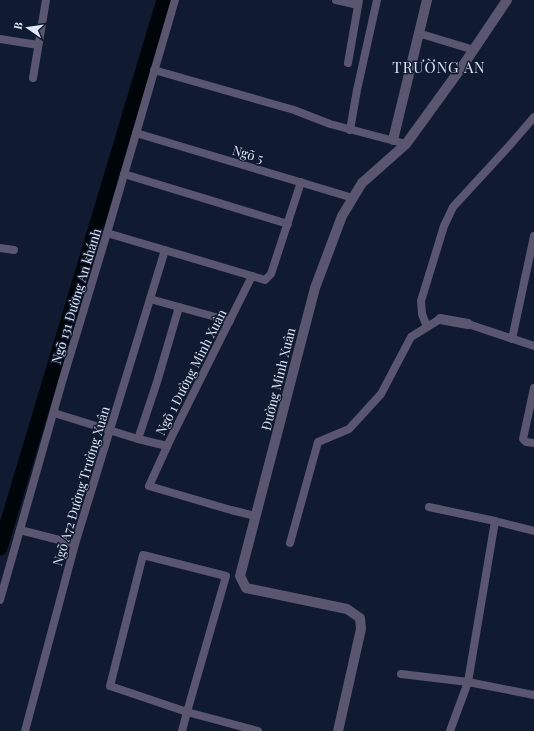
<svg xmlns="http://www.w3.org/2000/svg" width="534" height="731" font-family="'Playfair Display',serif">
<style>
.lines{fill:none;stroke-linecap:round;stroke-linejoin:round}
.canal{stroke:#000509;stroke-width:15}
.lane{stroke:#5a566f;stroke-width:8}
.street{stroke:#5a566f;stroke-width:10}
.labels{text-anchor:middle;stroke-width:3;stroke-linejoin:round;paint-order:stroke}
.street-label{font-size:13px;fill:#e0e7f7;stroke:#101a30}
.quarter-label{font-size:15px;letter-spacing:1px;fill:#e0e7f7;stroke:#101a30}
</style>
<rect width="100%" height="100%" fill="#101a30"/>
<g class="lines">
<path class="canal" d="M0,548L164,0"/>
<g class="lane">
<path d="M336,0L358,5"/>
<path d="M418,33L474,50"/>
<path d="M0,39L38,45"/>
<path d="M348,63L359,0"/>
<path d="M154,70L294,110L330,124L406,144"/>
<path d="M33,78L46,0"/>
<path d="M350,130L357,90L377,0"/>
<path d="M136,133L353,198"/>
<path d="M124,174L288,224"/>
<path d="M107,233L252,276"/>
<path d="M0,248L14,250"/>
<path d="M150,299L230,321"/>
<path d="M468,324L534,346"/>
<path d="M427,327L422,314L421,301L444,226L453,207L510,145L534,117"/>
<path d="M512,339L534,236"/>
<path d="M534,388L523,439L526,442L534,443"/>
<path d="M54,413L138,439L157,382L179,307"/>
<path d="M138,439L167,446"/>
<path d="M429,507L495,521L534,531"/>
<path d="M256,516L231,510L149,486L170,440L252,276L265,280L271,274L301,182"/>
<path d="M20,530L75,544"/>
<path d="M290,543L318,442L349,429L381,394L411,337L440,319"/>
<path d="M0,600L62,382L107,233L175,0"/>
<path d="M401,674L468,682L534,695"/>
<path d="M25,731L75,544L165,250"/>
<path d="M182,731L187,712L226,576L143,555L110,686L187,712L258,731"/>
<path d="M450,731L468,682L495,521"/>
</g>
<g class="street">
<path d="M393,140L427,0"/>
<path d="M440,319L468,324"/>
<path d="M338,731L361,629L360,618L347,609L246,588L240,576L315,288L342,216L362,183L406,144L464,64L507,0"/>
</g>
</g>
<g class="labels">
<g class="street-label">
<text transform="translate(248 154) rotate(17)" y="5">Ngõ 5</text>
<text transform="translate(76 296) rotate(-73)" y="5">Ngõ 131 Đường An khánh</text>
<text transform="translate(191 372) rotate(-63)" y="5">Ngõ 1 Đường Minh Xuân</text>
<text transform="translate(278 379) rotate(-76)" y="5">Đường Minh Xuân</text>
<text transform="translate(81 486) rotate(-73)" y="5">Ngõ A72 Đường Trường Xuân</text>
</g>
<g class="quarter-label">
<text x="439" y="73">TRƯỜNG AN</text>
</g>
</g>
<g transform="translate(28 28) rotate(283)" stroke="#101a30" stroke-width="3" paint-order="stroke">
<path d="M0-3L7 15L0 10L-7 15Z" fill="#e0e7f7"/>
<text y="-6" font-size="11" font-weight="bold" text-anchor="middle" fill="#e0e7f7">B</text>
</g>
</svg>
